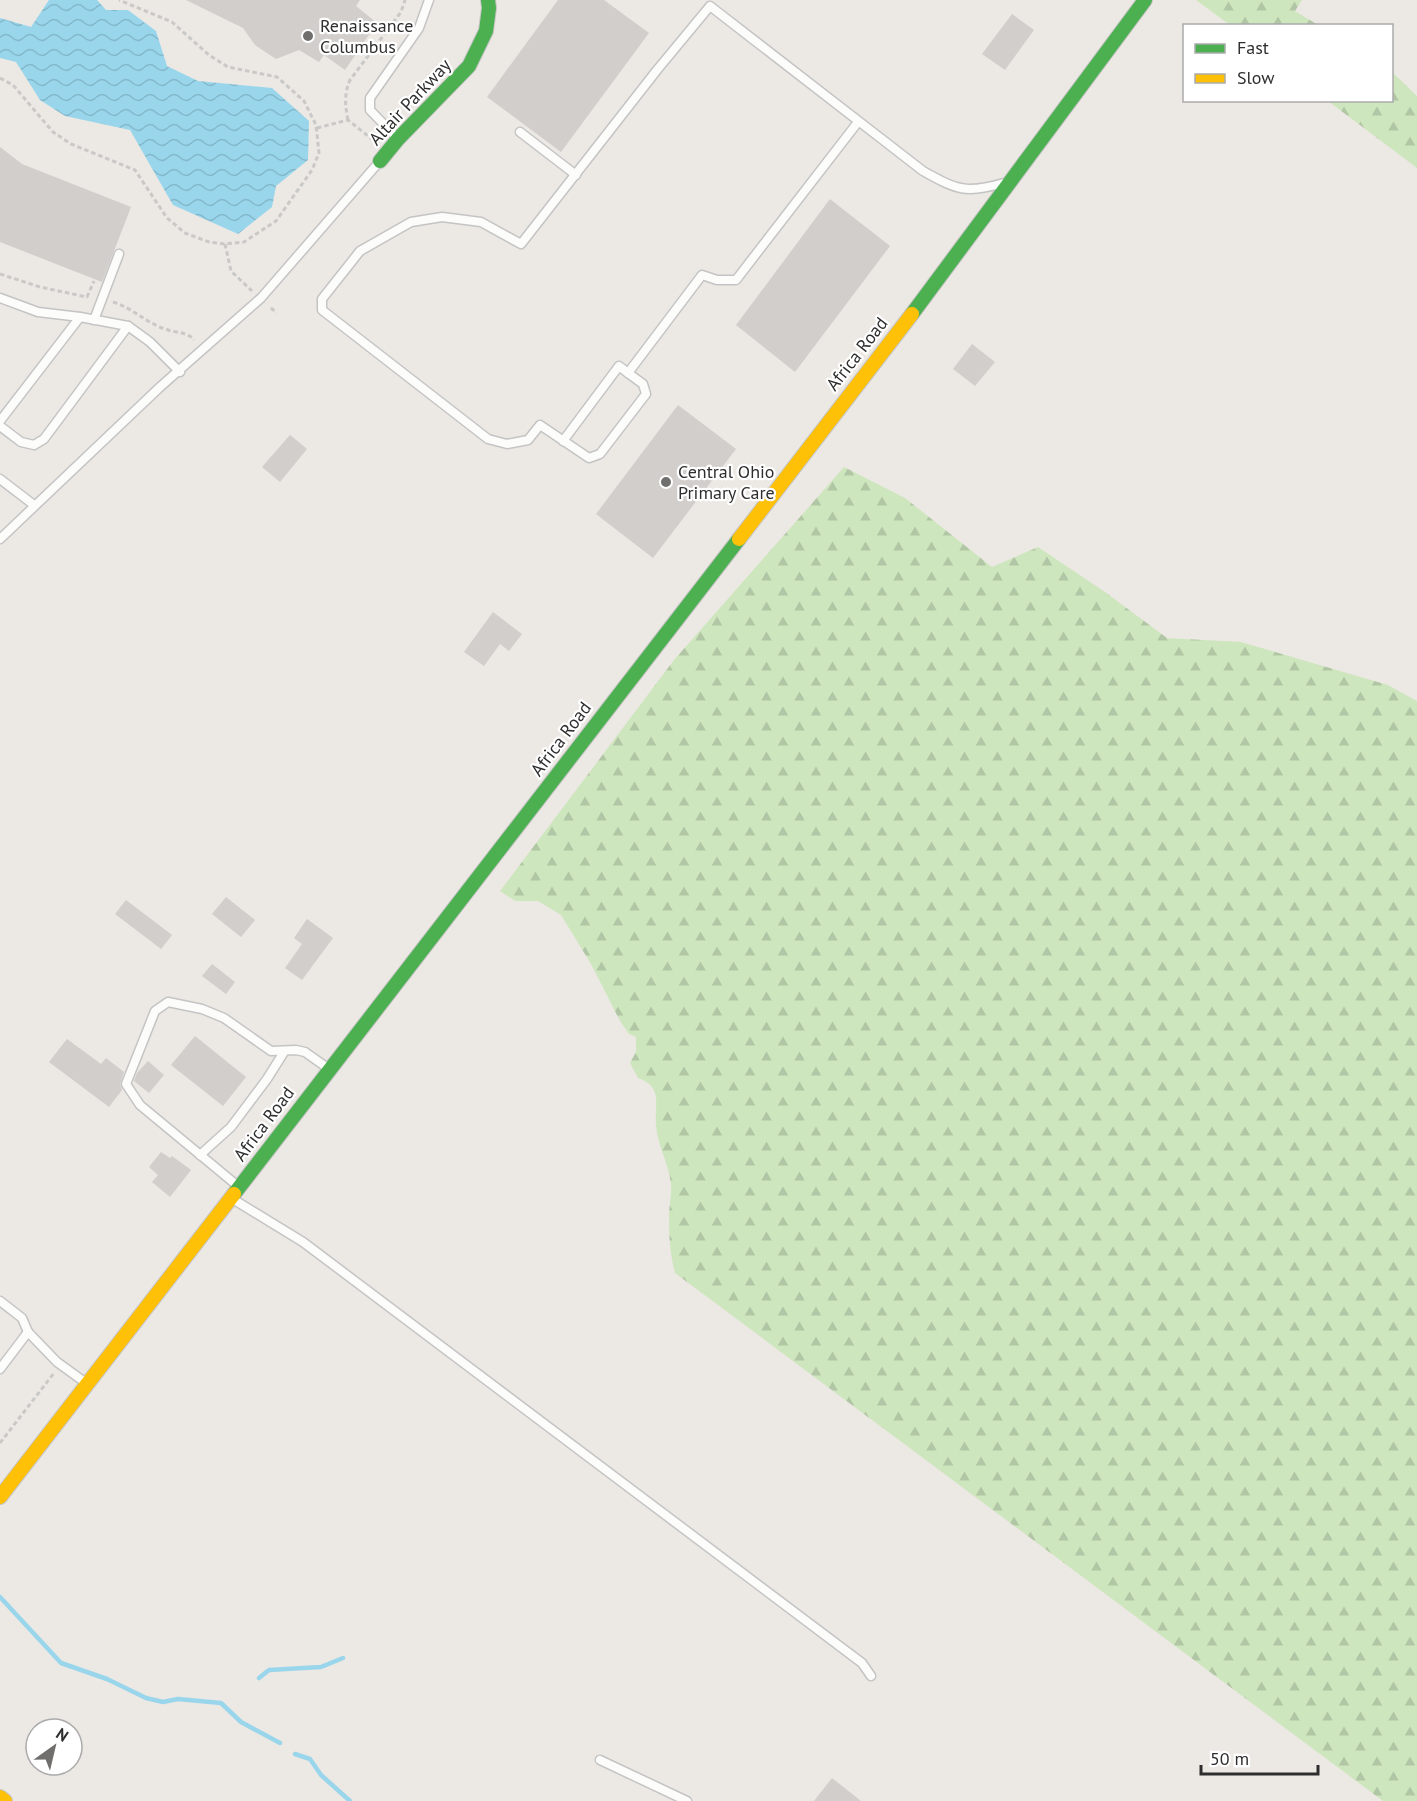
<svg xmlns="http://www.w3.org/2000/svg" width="1417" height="1801" font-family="'PT Sans',sans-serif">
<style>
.forest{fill:url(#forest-firs)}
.water{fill:url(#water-waves)}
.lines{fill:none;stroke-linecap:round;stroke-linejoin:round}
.stream{stroke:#99d6ec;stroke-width:4.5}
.building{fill:#d1cecb}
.lane-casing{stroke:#c5c4c5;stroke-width:11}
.fast-casing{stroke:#c5c4c5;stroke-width:16}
.slow-casing{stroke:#c5c4c5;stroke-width:16}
.path{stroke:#c9c9c8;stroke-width:3;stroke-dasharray:4.5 3;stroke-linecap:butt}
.lane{stroke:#fcfcfb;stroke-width:8}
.fast{stroke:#4caf50;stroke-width:14}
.slow{stroke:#ffc107;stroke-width:14}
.poi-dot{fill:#706f6e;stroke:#fff;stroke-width:2}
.labels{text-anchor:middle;stroke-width:4.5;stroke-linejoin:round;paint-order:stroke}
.poi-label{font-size:18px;fill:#2e2e2e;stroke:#fff;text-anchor:start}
.street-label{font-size:18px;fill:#2e2e2e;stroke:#fff}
</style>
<defs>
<pattern id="forest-firs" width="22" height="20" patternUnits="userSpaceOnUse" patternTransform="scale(1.5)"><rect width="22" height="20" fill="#cee6be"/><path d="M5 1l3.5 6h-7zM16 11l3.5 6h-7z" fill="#b1c6a4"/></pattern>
<pattern id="water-waves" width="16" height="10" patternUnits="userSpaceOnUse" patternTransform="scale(1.5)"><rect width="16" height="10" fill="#99d6ec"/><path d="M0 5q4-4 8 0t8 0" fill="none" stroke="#84b8cb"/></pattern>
</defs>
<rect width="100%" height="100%" fill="#ece8e4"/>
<g class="forest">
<path d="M1196,0H1302L1295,11L1318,25H1230Z"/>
<path d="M1392,72L1417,96V168L1328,101L1392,100Z"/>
<path d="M844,467L905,498L992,567L1038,547L1105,592L1167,638L1241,642L1388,685L1417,701V1801H1383L675,1273C670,1254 669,1236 669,1217C669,1206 672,1195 671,1184C669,1164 657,1144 656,1125C654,1105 664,1087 638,1078L630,1063L636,1052V1037L629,1034L620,1021L591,964L561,915L538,901H515L500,891L674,660Z"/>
</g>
<path class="water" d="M49,0H97L106,10H128L156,31L167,66L198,81L272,88L309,121L308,160L276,186L272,207L238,234L173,205L130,130L65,116L40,100L16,62L0,58V18L31,27Z"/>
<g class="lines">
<g class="stream">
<path d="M0,1597L61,1663L107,1679L146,1698L163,1702L178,1699L221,1703L241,1722L280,1743"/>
<path d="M259,1678L269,1670L321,1667L343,1658"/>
<path d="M295,1754L310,1759L321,1775L350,1801"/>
</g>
</g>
<g class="building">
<path d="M186,0H360L356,6L377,23L345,70L324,55L319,62L299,50L276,59L255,45L243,28Z"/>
<path d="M558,0H604L649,33L561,152L487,97Z"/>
<path d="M1012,14L1034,30L1005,70L982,54Z"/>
<path d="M0,147L22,164L131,207L102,282L0,242Z"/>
<path d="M830,199L890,246L795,372L736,325Z"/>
<path d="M972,344L995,362L975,386L953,369Z"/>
<path d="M678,405L736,449L653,558L596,514Z"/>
<path d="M290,435L307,449L280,482L262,467Z"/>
<path d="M493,612L522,634L509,651L500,644L484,666L464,652Z"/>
<path d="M226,897L255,920L241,937L212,914Z"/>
<path d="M126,900L172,935L161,949L115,914Z"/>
<path d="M307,919L333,938L302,980L285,968L302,944L294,938Z"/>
<path d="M212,964L235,982L226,994L202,976Z"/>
<path d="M195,1036L246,1077L223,1106L171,1065Z"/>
<path d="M67,1039L101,1064L106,1058L124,1072L120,1084L122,1090L109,1107L49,1062Z"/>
<path d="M148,1061L164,1075L149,1093L134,1081L137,1073Z"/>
<path d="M161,1152L170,1158L172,1156L191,1170L170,1197L152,1182L158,1175L149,1167Z"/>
<path d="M832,1778L861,1801H814Z"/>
</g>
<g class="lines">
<defs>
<g id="lane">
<path d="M858,122L736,280H717L702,275L628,373L643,384L646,394L600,454L589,458L540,425L528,440L507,444L488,439L322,310V299L360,251L411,222L442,217L481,222L521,244L657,70L710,6L923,171C957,190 966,194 1004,183"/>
<path d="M520,132L576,175"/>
<path d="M398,139L370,110V98L419,28L429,0"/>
<path d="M0,298L38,312L80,317L0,421"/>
<path d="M80,317L128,326L150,342L180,372"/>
<path d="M94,320L119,254"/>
<path d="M0,426L21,442L34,445L44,439L128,326"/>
<path d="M563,441L619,366L628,373"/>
<path d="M0,479L34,505"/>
<path d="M0,539L160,387L261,298L380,161"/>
<path d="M200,1155L231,1127L267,1079L284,1052"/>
<path d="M239,1187L140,1105L126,1084L155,1011L168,1002L202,1009L224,1018L271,1051L296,1050L305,1052L329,1069"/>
<path d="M231,1198L303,1242L862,1663L871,1676"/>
<path d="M0,1301L22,1318L28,1332"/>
<path d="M0,1369L28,1332L57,1362L86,1383"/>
<path d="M600,1760L687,1801"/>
</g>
<g id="fast">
<path d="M380,161L398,139L469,66L486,31L489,8L488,0"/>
<path d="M912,314L1145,0"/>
<path d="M234,1194L739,539"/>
</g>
<g id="slow">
<path d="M739,539L912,314"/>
<path d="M0,1497L234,1194"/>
<path d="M0,1797L5,1801"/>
</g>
</defs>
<use href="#lane" class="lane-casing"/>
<use href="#fast" class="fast-casing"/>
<use href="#slow" class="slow-casing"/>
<g class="path">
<path d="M0,78L13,85L53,132L71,144L135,170L167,218L185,233L209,242L225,244L244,242L276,221L312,170L319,153L316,125L304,101L277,77L228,67L209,55L172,22L119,0"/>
<path d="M348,120C345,106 344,94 350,80L401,12L405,0"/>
<path d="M317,128L348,120L373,140"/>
<path d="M225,244L231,271L252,291"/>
<path d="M0,274L40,287L87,297L94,281"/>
<path d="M113,302C133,308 147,324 168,330C177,333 188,332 194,340"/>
<path d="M271,308L277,313"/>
<path d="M0,1443L54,1373"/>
</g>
<use href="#lane" class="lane"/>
<use href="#fast" class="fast"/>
<use href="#slow" class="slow"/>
</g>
<g class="poi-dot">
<circle cx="308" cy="36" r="6"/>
<circle cx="666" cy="482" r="6"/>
</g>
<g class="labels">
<g class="poi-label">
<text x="320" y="32">Renaissance<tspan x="320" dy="21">Columbus</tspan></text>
<text x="678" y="478">Central Ohio<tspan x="678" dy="21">Primary Care</tspan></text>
</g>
<g class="street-label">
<text transform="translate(410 102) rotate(-47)" y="6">Altair Parkway</text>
<text transform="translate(857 354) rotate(-52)" y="6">Africa Road</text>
<text transform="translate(561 739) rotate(-53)" y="6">Africa Road</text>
<text transform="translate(264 1124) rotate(-53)" y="6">Africa Road</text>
</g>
</g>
<rect x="1183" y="24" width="210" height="78" fill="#ffffff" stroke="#ababab" stroke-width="1.5"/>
<rect x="1195" y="44" width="30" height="9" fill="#4caf50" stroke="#ababab" stroke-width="1.5"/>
<text x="1237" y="54" font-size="18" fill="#2e2e2e">Fast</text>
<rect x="1195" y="74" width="30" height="9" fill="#ffc107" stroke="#ababab" stroke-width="1.5"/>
<text x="1237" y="84" font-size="18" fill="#2e2e2e">Slow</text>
<g transform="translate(54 1747) rotate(34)"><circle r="28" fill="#ffffff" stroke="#ababab" stroke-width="1.5"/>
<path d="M0-4.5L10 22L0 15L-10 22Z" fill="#706f6e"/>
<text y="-9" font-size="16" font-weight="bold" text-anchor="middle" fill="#2e2e2e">N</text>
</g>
<path d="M1201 1765v9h117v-9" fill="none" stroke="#2e2e2e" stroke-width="3"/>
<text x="1210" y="1765" font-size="18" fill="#2e2e2e" stroke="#ffffff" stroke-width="4.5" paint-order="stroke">50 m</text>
</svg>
